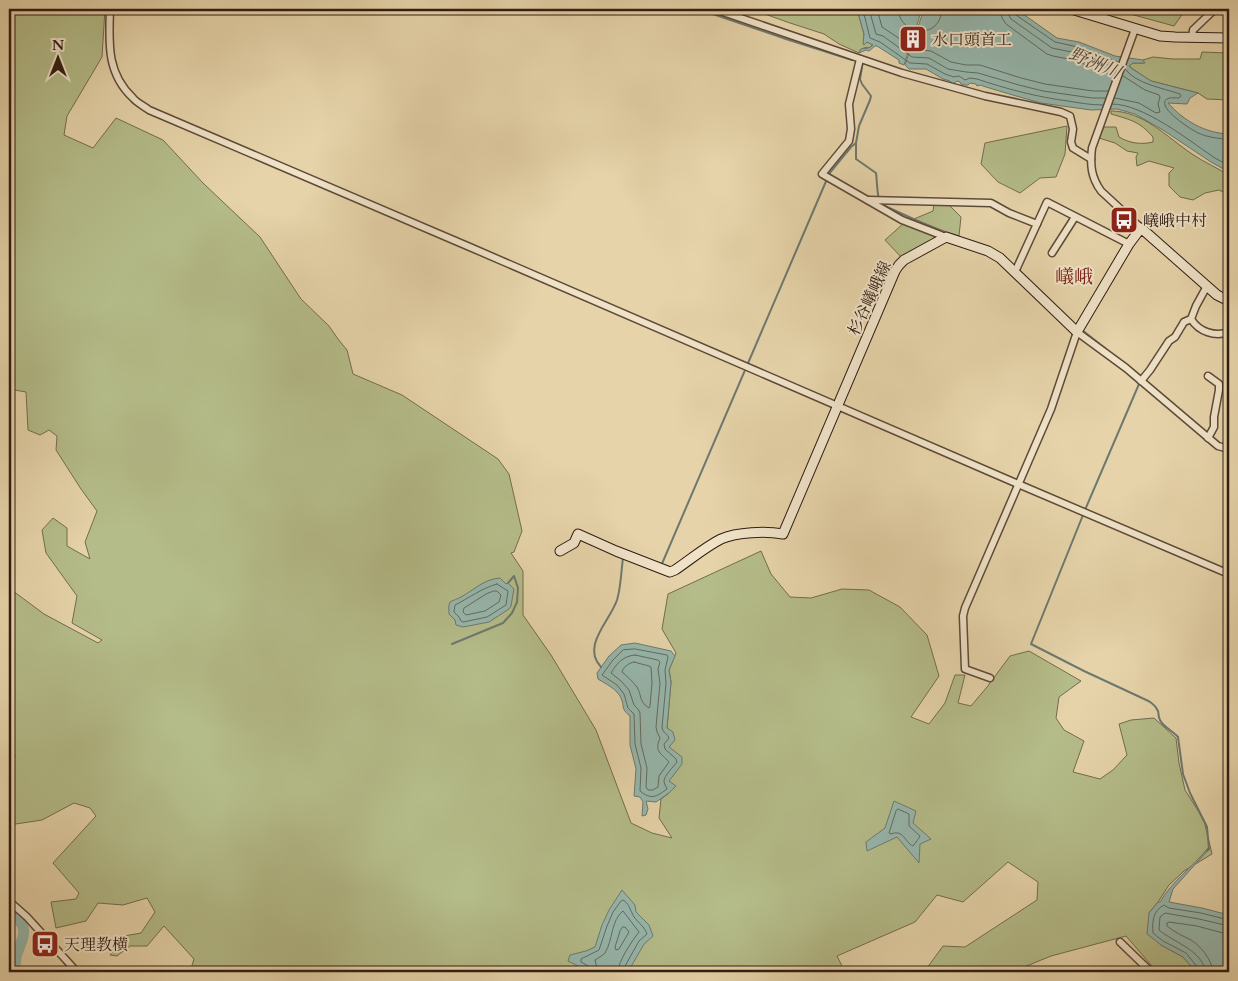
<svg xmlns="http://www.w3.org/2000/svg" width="1238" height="981" font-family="Cardo,'Noto Serif JP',serif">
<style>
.green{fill:#b4bc89;stroke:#726c4e}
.water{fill:#96b7ad;stroke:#6d796f}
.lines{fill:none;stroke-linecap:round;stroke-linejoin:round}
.shore{stroke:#636a60;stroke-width:1}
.stream{stroke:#6d796f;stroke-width:2}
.river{stroke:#96b7ad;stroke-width:11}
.minor-casing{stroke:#5e4a38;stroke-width:9}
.secondary-casing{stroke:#301c13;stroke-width:11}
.minor{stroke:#efe2c7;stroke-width:6}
.secondary{stroke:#efe2c7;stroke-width:9}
.labels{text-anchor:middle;stroke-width:4;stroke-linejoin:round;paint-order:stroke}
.poi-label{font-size:16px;fill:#301c13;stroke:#efe2c7;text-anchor:start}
.street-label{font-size:16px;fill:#301c13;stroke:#efe2c7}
.water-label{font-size:18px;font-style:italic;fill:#4f4a41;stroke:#efe2c7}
.quarter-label{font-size:19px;fill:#7a1f14;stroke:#efe2c7}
</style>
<rect width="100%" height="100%" fill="#e6d3a9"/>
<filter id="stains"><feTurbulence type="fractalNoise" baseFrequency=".004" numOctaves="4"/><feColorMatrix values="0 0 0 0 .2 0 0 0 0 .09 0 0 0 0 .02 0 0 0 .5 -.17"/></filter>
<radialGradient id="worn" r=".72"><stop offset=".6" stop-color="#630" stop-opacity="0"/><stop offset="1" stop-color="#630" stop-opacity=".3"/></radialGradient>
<g class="green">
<path d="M9,9H105L102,57L67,116L64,135L93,148L116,118L163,140L203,183L260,237L301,299L329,326L338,339L347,350L353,374L402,395L498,459L509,474L522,531L514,552L511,553L523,571V615L551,655L596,730L631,823L652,833L672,838L659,818L661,799L669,793L667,728L671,682L669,670L676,653L662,629L668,594L761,551L771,574L790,597L811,598L842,589L869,590L900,607L927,635L939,676L911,717L929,724L945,703L955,675H965L958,703L971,706L987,687L1010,656L1029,651L1081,681L1059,697L1056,718L1064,730L1084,741L1073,772L1100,779L1113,770L1127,755L1119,724L1131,720L1154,718L1176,738L1179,763L1185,790L1204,820L1212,854L1184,871L1169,885L1158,902L1149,913L1161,945L1183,957L1196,972H1157L1126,936L1051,956L1012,972H924L943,946L965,947L1037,900L1038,882L1008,862L963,902L937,895L915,922L837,956L845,972H190L194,959L164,926L147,946H130L117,956L110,955L124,936L141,933L155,912L147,898L123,905L98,903L86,921L56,928L51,902L76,899L79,893L53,863L96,816L90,808L74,803L42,820L9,825V793L10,792L15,755L9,752V588L44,614L98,643L102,640L72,623L77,596L46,553L42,530L53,518L67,528V546L90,559L85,542L97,511L81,489L56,450L57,436L49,430L40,435L28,430L26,392L9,389V343L13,335L9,332Z"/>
<path d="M751,9H857L864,34V44L866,42L873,44L869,48L867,47L861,49L859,53L839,44L824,34L787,22Z"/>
<path d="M1112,9H1186L1174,26Z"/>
<path d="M1202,52L1229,53V100L1207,99L1198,93L1151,81L1131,68L1129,65L1133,63H1144L1143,60L1153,57L1173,59H1200Z"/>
<path d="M1111,111C1143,111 1167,137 1192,154C1204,162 1217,168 1229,175V195L1219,190L1205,193L1193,200L1180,197L1169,186V173L1174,168L1149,161L1137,166L1136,157L1138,153L1127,151L1115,143L1099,138L1104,127H1116L1119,137C1129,143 1141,145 1153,142V137C1139,121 1131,120 1111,114Z"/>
<path d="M1067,126L1065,154L1056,177L1040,178L1020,193L998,182L981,164L985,143Z"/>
<path d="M934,204L949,205L961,217L959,236L949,233L914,219L933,211Z"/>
<path d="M904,223L938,238L902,258L885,240Z"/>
</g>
<g class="water">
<path d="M857,9H911L921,12L904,65L899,63V60L877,46H875L869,51L866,50L859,53L861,49L869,48L873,45L867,42L864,45L863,44L864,34Z"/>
<path d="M924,9H1016L1057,38L1079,42L1115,56L1143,60L1145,63H1133L1129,66L1131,68L1151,81L1198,93L1190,98L1187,104L1168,103C1184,121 1205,133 1229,134V172L1211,162L1163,130L1135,114L1117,109L1091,110L1041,103L1016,96L986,87L980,85L977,86L976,84L970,83L968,85H965L961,84L960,82L957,81L953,84L950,81L943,79L926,69H909L905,65Z"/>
<path d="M500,578L506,584L508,583L514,589L511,606L509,609L489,622L463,627L456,625L455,620L449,614C449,611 448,605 450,602C453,600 458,599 461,597C474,590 484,579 500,578Z"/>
<path d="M635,643L671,651L675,656L669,670L671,682L667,728L673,732L675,740L669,747L682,757V764L669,781L676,786L669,793L656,802L646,801L648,809L646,815L642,816L643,802L640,797L634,796L636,769L630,745V716C620,708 625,707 621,698C617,689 606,684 598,679L597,673L609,656L621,645Z"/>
<path d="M894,801L916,811L913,823L931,839L920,844L919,863L897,837L867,851L866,842L885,828Z"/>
<path d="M1208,848L1209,849L1173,889L1169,902L1202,908L1229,915V972H1196L1183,957L1161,945L1147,934L1149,913L1158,902H1160C1172,881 1193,867 1208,848Z"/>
<path d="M622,890L635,905L636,912L649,925L653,936L644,944L628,972H588L586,970L568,961L570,955L586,951L595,947L602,925L609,910Z"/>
</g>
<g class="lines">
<g class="shore">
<path d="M862,9L865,18L870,38L880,42L910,63L927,64L945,74L954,77L959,76L965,80L970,78L977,79C1007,89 1037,97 1068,101C1080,103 1091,105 1103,105"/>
<path d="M869,9L876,34L883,36L912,57L929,58L948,69L966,72L978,73L1019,85L1043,91L1092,98H1105"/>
<path d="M877,9L882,27L915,49L931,51L951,62L966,65H980L1021,78L1045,84L1093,91H1108"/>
<path d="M898,9C900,37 941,40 942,9"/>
<path d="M1000,9L1002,18L1006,24L1047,54L1053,56L1074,60L1113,76"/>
<path d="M1008,9V14L1011,19L1052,48L1076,53L1116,68"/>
<path d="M1014,9V12L1016,15L1055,42L1078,47L1118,62"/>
<path d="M1125,69C1136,84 1163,88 1180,94L1181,96L1179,98C1176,98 1170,97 1167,99C1155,107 1192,130 1198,133C1207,137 1219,139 1229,139"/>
<path d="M1115,98L1139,103L1156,113L1160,112L1158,104L1160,97L1159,95L1145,90L1123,76"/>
<path d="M1112,104C1143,104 1187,139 1212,156C1217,160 1224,162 1229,166"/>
<path d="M497,584L508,591L506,605L487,617L463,622L461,621L459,617L454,612L455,605C469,598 482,588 497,584Z"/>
<path d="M494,591H497L501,595L499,602L485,611L466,615L463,612L464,608L486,594Z"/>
<path d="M635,649L667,655L668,657L665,670L666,683L662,728C663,733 668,734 669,738L664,744L665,749L676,759L677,762C674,766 664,776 664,781C664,784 666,786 667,789C656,797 651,800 640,791L641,768L635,744L634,714L628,708L624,694L617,685L602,675L613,660L623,650Z"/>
<path d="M635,655L658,660L660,662L658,669L660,683L656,727L657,732L660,738C654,752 661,753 669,762L659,776L658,787L653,790H648L646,787L647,768L641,744L640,713L638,709L634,705L629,690L621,681L611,673C617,663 623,656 635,655Z"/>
<path d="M634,662L649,666L651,667L652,683L650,706L649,708C639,702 642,696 637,687C633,682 627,676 622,672C623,667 629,663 634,662Z"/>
<path d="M898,809L909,814V826L920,836L919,838L913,846C904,842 904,829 891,834L889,833L896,811Z"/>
<path d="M623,927H625L629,932L619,949L616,950L615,947L620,931Z"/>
<path d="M592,972L590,967L581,962V959L599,950L607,926L613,912L621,901L623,900C629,904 629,907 632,913C635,921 644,925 647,934L639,941L624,968V972"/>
<path d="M598,972L595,960C598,958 602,956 605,953C613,940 611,920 623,911L639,932C632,941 618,961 618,972"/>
<path d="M1199,972L1198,968L1186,953L1163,941L1153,933C1152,921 1153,911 1164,905L1169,908L1201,913L1229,920"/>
<path d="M1205,972C1204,951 1173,942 1159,930L1160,917L1165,913L1199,919L1229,926"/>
<path d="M1213,972C1212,960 1201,946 1191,940C1183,936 1174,932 1167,926V923L1169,922L1197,926L1223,933L1229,934"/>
</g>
<g class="stream">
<path d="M698,9L786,39L852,60L854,59"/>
<path d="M856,143V159L876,173C877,180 877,193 879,199"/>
<path d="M828,175L851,147L856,143L859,126L870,100L871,96L862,84L860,79L863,61"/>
<path d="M885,206L942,232"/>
<path d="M1082,330L1106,349"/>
<path d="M1085,510L1139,384L1138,381"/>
<path d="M1083,515L1031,644L1084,671L1142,698C1149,701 1155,704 1158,711C1159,714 1158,717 1160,720C1163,727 1173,731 1178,737L1183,774L1190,793L1207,827L1209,849L1207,851"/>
<path d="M661,566L827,179"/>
<path d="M452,644L503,623L512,613L517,602L518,588L514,576L508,583"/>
<path d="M601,667C581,646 610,621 617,600C621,587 621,572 623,558"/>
<path d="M46,972L49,969L52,972"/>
<path d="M64,972L67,970L68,972"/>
</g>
<path class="river" d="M9,912C41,933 10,945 16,972"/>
<defs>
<g id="minor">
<path d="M110,9C109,42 106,73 133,98C137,103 144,106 149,110L472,248L1018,484L1229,574"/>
<path d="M714,9L902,73L985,96L1061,112L1070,116L1073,129L1071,142L1073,148L1091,159"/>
<path d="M1135,29L1092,148C1090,165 1091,177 1101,191L1141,228"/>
<path d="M1192,38L1193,30L1215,9"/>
<path d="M860,59L849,104L851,129L849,141L822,174L902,220L946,237"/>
<path d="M868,200L991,203L1009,213L1037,224"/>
<path d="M1052,253L1075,217"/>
<path d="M1015,272L1047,202L1129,244"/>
<path d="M1191,319C1199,332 1215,337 1229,332"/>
<path d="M1141,381L1150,370L1169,341L1175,337L1184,322L1191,319L1196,306L1207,286"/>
<path d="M1208,438L1214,427V417L1219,390V384L1208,376"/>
<path d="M990,678L965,669L963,616L965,608L1051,409L1077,332L1126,368L1218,446L1229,449"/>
<path d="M9,901L27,917L77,972"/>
<path d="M1120,942L1151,972"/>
</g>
<g id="secondary">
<path d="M1071,9L1160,36L1175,37L1229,38"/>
<path d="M560,551L574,543L578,534L616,551L670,572L675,570C690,560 705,547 721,539C737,532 766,531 783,534L895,271L899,265L904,260L946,237L988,251L1000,258L1077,332L1129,244L1141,228L1217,295L1229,301"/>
</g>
</defs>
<use href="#minor" class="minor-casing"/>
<use href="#secondary" class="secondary-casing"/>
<use href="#minor" class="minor"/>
<use href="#secondary" class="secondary"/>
</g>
<defs>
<symbol id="building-square" viewBox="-11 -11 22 22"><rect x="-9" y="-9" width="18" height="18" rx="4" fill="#8f2418" stroke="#efe2c7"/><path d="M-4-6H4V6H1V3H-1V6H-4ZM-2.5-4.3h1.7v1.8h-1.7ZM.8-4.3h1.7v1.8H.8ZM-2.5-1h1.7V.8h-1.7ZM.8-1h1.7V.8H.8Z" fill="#fff"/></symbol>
<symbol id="bus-square" viewBox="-11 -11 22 22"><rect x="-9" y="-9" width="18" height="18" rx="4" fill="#8f2418" stroke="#efe2c7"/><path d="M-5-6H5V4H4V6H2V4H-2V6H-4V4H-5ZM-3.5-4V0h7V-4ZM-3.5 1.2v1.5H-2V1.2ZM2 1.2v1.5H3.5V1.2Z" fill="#fff"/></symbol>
</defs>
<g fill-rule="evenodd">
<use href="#building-square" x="897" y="23" width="32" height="32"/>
<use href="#bus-square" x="1108" y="204" width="32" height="32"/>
<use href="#bus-square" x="29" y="928" width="32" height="32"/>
</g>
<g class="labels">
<g class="poi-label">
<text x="932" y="45">水口頭首工</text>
<text x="1143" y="226">嶬峨中村</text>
<text x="64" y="950">天理教横</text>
</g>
<g class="street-label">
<text transform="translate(869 298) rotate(-65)" y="6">杉谷嶬峨線</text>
</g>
<g class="water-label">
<text transform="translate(1095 63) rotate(23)" y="6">野洲川</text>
</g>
<g class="quarter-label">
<text x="1074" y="283">嶬峨</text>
</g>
</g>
<rect width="1238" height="981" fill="none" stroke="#e6d3a9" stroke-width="30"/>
<rect x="10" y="10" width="1218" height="961" fill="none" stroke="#301c13" stroke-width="2.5"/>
<rect x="15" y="15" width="1208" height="951" fill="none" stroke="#301c13"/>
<g transform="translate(58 58)" stroke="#efe2c7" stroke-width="4" paint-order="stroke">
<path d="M0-4L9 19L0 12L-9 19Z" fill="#301c13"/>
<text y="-8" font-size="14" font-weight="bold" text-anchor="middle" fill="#301c13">N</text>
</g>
<rect width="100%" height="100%" filter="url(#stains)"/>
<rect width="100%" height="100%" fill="url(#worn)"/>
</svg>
